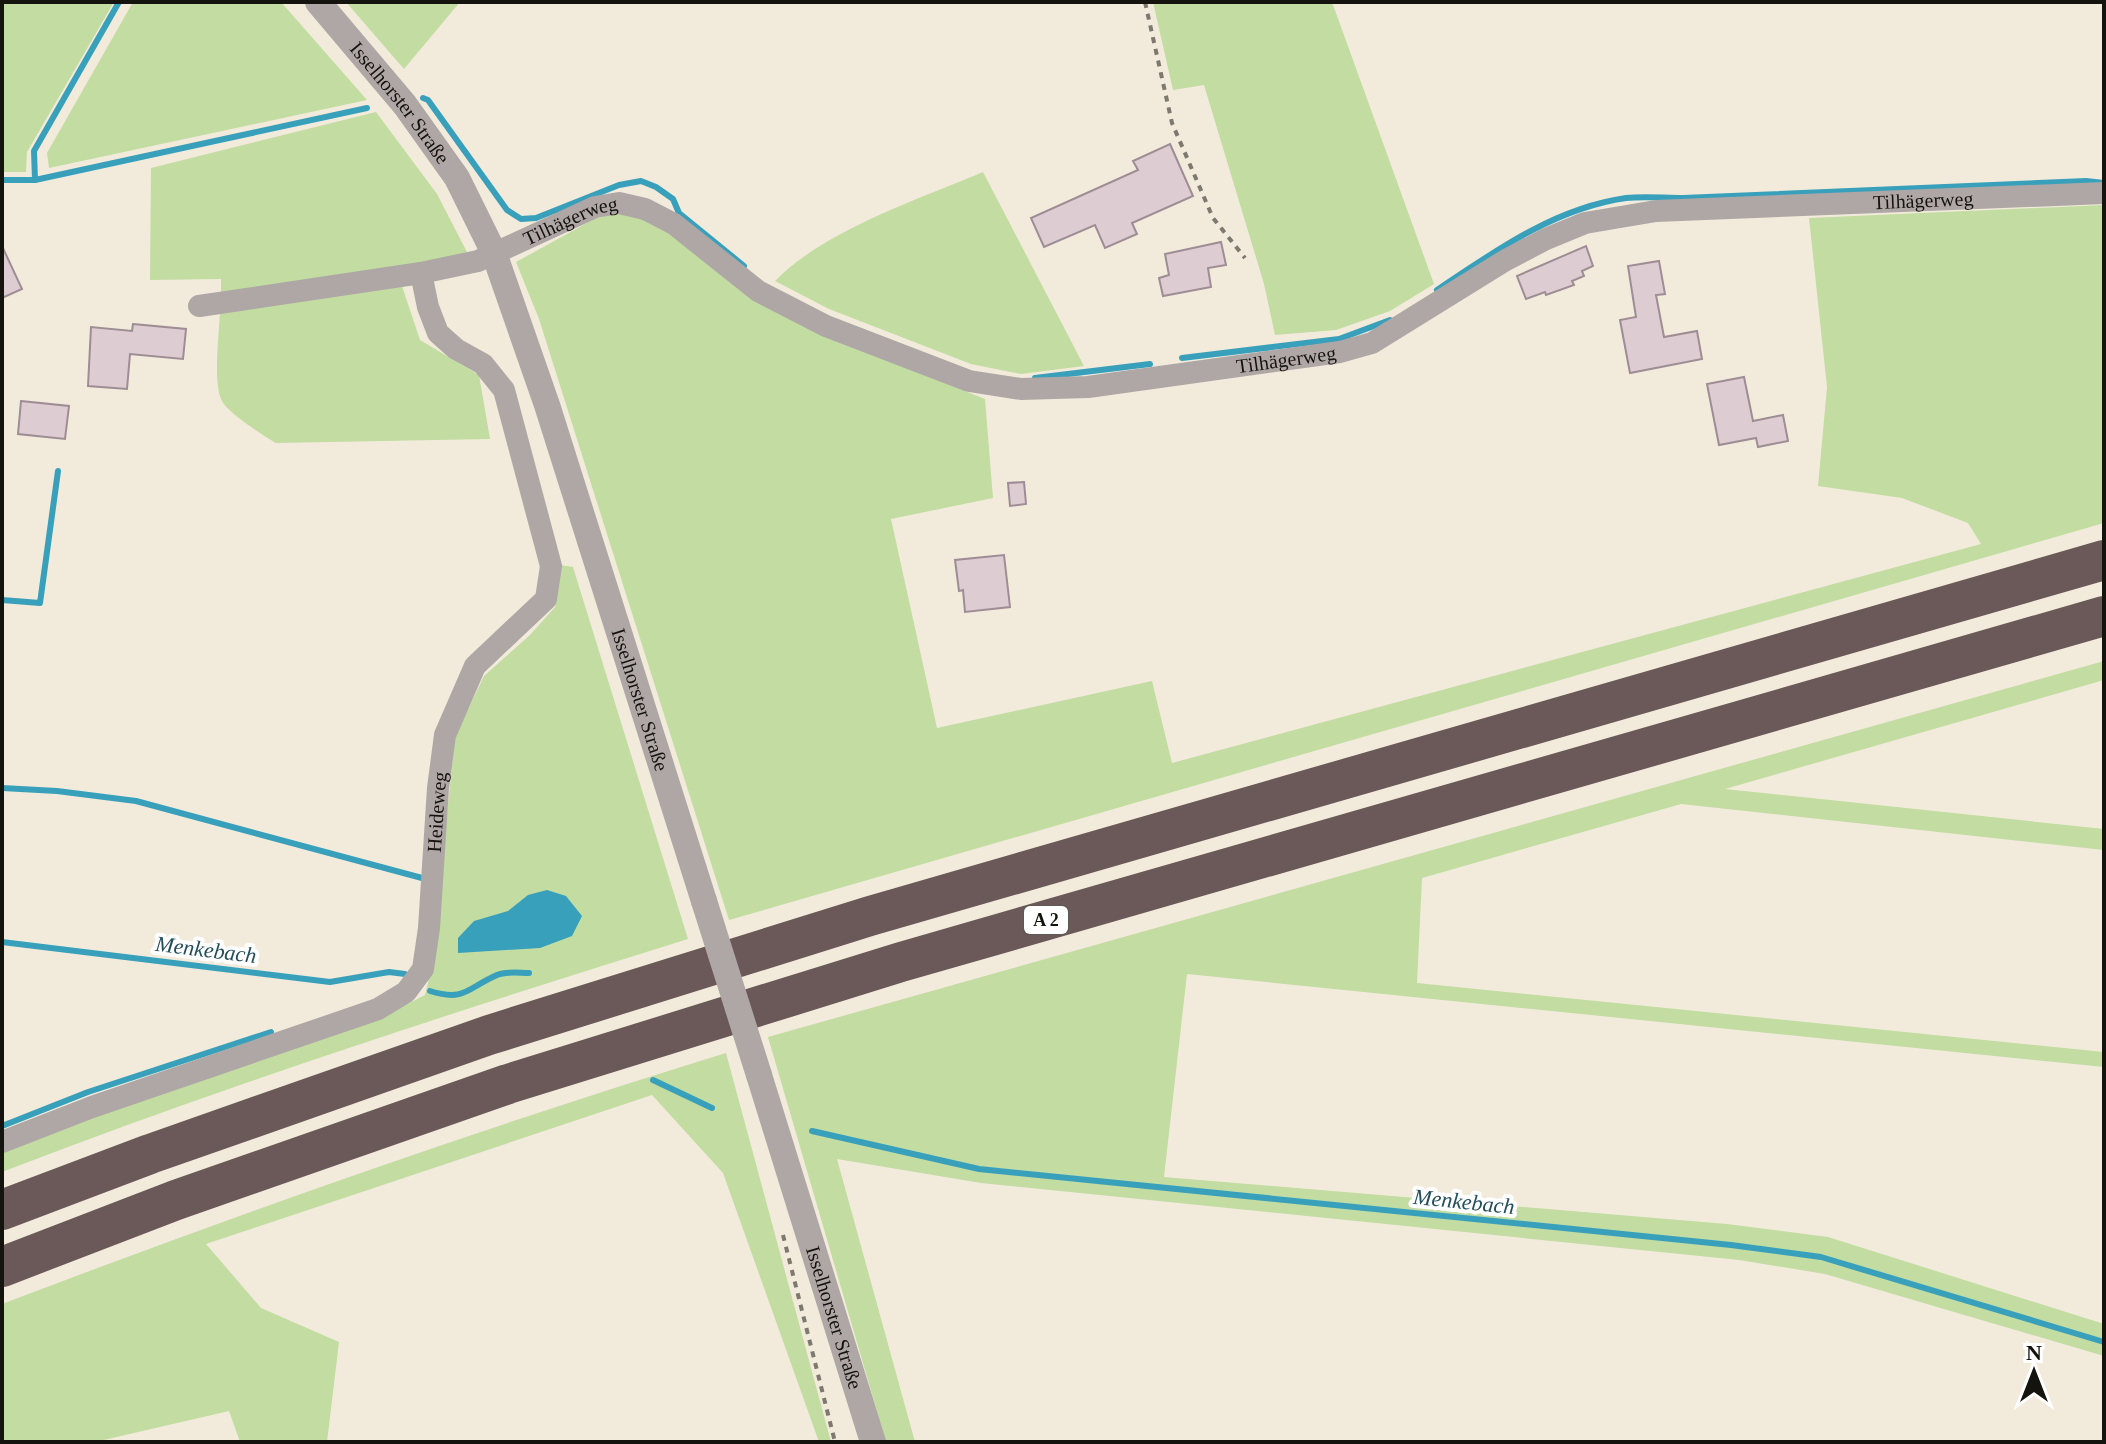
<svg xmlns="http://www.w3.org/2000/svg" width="2106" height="1444" font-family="'Times New Roman',serif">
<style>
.green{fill:#c2dca2}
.water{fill:#39a0bc}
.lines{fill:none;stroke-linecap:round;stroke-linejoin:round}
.stream{stroke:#39a0bc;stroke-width:6}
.building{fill:#deccd3;stroke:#9e8d94;stroke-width:2}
.path{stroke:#7d796e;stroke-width:4;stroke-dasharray:6 6;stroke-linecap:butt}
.minor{stroke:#afa7a6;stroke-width:22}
.tertiary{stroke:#afa7a6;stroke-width:26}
.motorway{stroke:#6a5958;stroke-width:40}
.tertiary-bridge{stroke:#afa7a6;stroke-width:26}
.labels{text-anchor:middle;stroke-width:8;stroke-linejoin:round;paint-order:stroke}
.shield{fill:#fff;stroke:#5b5a56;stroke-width:2}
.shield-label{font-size:18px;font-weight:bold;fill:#15130d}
.street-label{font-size:20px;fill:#15130d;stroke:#fff}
.water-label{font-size:22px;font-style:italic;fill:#234f5c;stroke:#fff}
</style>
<rect width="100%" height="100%" fill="#f2ebdb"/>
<g class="green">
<path d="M2,2H114L27,152L26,172H2Z"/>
<path d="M133,2H281L367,100L49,168L47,153Z"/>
<path d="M346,2H460L404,69Z"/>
<path d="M1153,2H1332L1434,284L1390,311L1336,330L1275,335L1264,284L1204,85L1173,90Z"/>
<path d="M376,112L437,194L467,252L449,263L221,293V279L150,280L151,168Z"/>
<path d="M983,172L1084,366L1021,374L971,364L829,309L775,281C823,231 919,199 983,172Z"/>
<path d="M2104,205V523L729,920L539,319L516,262L596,218L618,213L644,215L904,367L985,399L993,498L891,519L937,728L1152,681L1172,763L1981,544L1968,523L1902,498L1818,486L1827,387L1809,218Z"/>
<path d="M401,283L420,340L479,375L490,439L276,443C264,436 228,413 222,401C212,382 220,330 220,308Z"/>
<path d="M560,565L573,567L688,939C457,1011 228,1085 2,1172V1150L92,1115L378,1019L425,995L431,970L455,737L484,676L530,635L555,607Z"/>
<path d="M2104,661V680L1725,789L2104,829V850L1681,804L1422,878L1417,983L2104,1052V1067L1187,974L1164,1177L1727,1224L1828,1237L2104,1324V1356L1825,1274L1739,1260L981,1183L837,1159L915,1442H886L768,1037Z"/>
<path d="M726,1053L831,1442H819L723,1173L652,1095L206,1244L261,1308L339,1342L327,1442H240L229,1411L95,1442H2V1304C241,1213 482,1128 726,1053Z"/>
</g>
<path class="water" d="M547,890L566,896L582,916L572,936L540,948L458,953V938L474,921L508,911L528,895Z"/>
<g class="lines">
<g class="stream">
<path d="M423,98L428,100L507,210L521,219L536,218L619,185L641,181L656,187L673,199L679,213L744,266"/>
<path d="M2,180H35L367,108"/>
<path d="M35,180L34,151L119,2"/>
<path d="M1437,290C1495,251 1555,208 1626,198C1644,196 1664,198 1683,198L2086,181L2104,183"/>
<path d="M1182,358L1339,339L1390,320"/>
<path d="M1035,378L1150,364"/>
<path d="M2,600L40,603L58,471"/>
<path d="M2,788L57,791L136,801L422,878"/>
<path d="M2,942L330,982L389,972L405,974"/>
<path d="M430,991C465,1002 467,988 497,975C506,971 519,973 529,973"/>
<path d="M653,1080L712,1108"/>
<path d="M2,1126L88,1092L271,1032"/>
<path d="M812,1131L979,1169L1731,1245L1821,1257L2104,1342"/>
</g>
</g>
<g class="building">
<path d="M1170,144L1193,196L1132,223L1137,234L1105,248L1095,225L1044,247L1031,218L1138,170L1133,161Z"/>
<path d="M1221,242L1226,265L1208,268L1211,287L1163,296L1159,278L1169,275L1165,254Z"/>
<path d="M2,246L22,289L2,298Z"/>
<path d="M1586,246L1593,266L1582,271L1584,276L1572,281L1574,285L1546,295L1545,292L1526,299L1517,276Z"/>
<path d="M1659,261L1665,294L1656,295L1664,337L1697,331L1702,359L1630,373L1620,320L1636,317L1628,266Z"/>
<path d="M133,324L186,329L183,359L130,354L127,389L88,386L91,327L132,331Z"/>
<path d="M1744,377L1753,421L1783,415L1788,441L1758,447L1756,438L1719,445L1707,384Z"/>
<path d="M21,401L69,406L65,439L18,434Z"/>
<path d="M1024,482L1026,504L1010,506L1008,483Z"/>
<path d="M1004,555L1010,607L965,612L963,590L959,591L955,560Z"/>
</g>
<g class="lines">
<g class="path">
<path d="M1145,2L1172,123L1213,218L1245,258"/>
<path d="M783,1235L835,1442"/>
</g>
<g class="minor">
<path id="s1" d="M199,306L421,273L478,261L595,207L619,203L645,209L674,224L758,291L826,326L969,381L1021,389L1088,387L1340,352L1372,343L1506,260L1546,239L1585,223L1656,211L2104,193"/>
<path id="s2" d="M2,1142L92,1107L378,1009L406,992L423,969L429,928L438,788L445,735L475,666L546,599L551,566L504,390L483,364L456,349L438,333L428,307L421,273"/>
</g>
<g class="tertiary">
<path id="s3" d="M318,2L405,105L457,178L494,253L547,405L704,901"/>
<path id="s4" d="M759,1075L873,1442"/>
</g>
<g class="motorway">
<path d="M2,1210L150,1154L489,1035L870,916L2104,560"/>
<path d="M2,1267L176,1200L508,1084L901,962L2104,616"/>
</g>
<path class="tertiary-bridge" d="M704,901L759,1075"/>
</g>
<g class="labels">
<rect class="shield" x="1024" y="906" width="44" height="28" rx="6"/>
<g class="shield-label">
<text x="1046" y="926">A 2</text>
</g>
<g class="street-label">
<text dy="7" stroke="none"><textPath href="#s3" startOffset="130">Isselhorster Straße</textPath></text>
<text dy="7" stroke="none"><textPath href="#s1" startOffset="1824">Tilhägerweg</textPath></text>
<text dy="7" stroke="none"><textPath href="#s1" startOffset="384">Tilhägerweg</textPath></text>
<text dy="7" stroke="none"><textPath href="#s1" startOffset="1152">Tilhägerweg</textPath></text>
<text dy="7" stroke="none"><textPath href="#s3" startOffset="778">Isselhorster Straße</textPath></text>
<text dy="7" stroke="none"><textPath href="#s2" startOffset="618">Heideweg</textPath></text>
<text dy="7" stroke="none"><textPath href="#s4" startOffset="254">Isselhorster Straße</textPath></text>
</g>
<g class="water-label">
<text transform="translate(206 949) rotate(7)" y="8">Menkebach</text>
<text transform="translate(1464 1201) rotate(6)" y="8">Menkebach</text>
</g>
</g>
<rect width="2106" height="1444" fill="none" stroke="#15130d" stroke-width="8"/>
<g transform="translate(2034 1372)" stroke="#ffffff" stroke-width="6" paint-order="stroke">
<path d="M0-6L14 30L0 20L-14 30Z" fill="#15130d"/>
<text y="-12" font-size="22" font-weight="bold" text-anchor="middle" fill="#15130d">N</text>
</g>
</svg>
